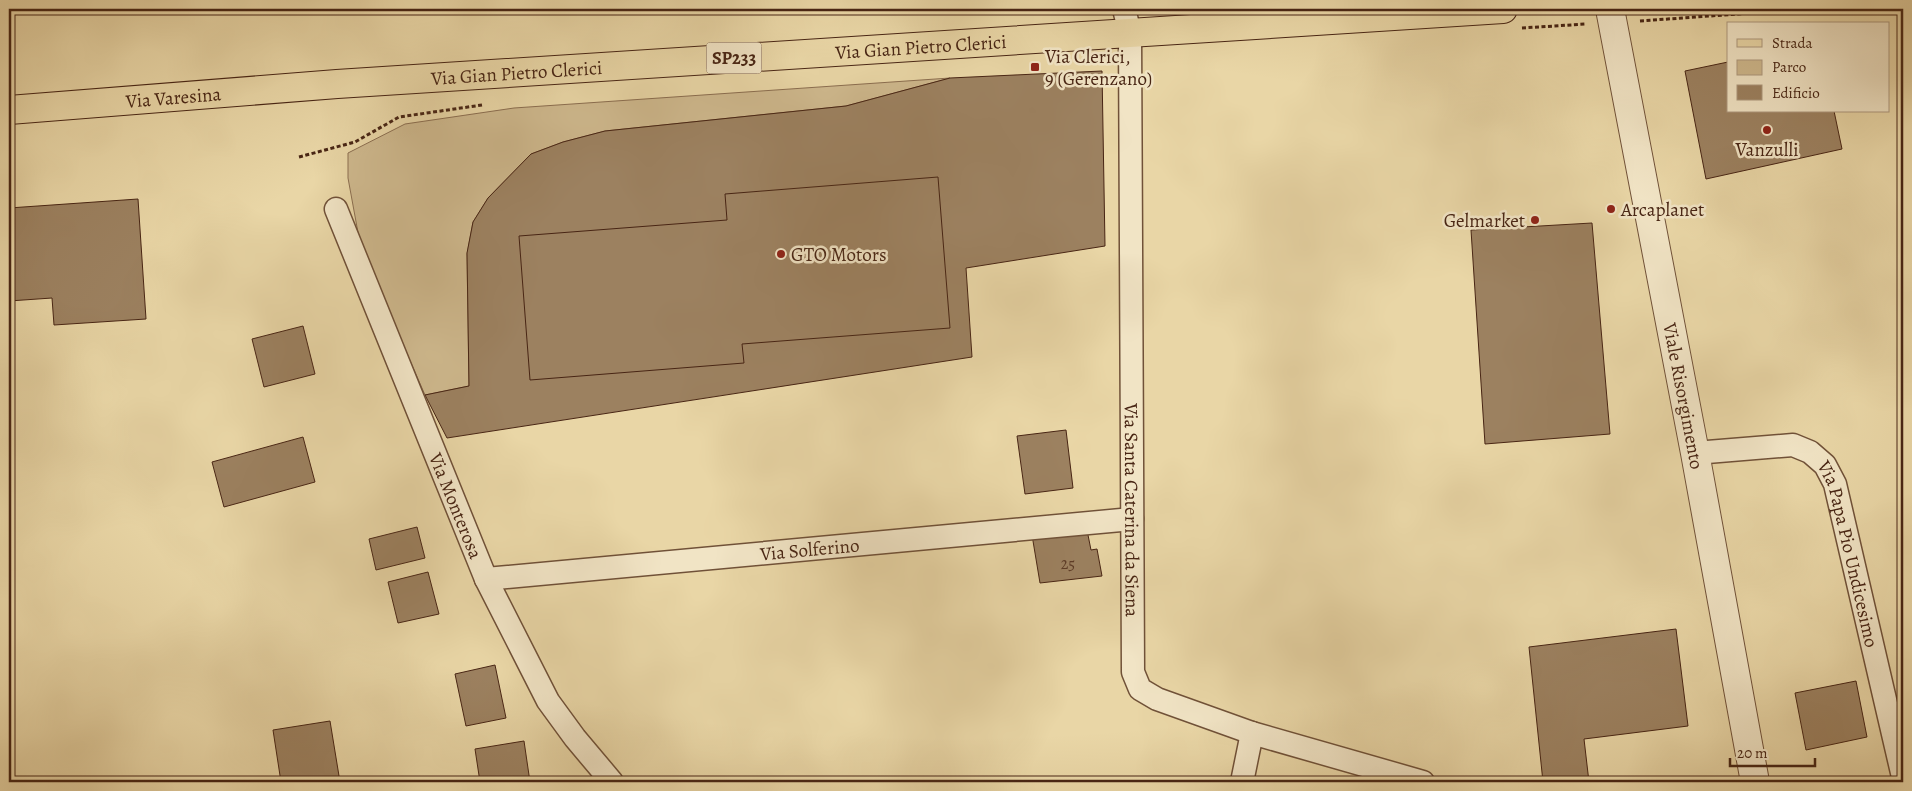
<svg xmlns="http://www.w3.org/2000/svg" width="1912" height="791" font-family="Alegreya,serif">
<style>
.green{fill:#ceb88d;stroke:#8b6e50}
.building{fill:#9c8160;stroke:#482514}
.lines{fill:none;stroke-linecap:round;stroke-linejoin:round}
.minor-casing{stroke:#705138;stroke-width:25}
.tertiary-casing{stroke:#705138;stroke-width:30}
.primary-casing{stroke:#482514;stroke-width:30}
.path{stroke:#482514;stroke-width:3;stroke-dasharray:4 2.5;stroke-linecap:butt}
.minor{stroke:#f1e4c5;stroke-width:22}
.tertiary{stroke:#f1e4c5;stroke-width:28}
.primary{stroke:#e9d6a6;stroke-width:28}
.poi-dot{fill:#8f2418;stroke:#f1e4c5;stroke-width:2}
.labels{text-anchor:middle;stroke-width:5;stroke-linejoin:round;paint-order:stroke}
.number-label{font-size:16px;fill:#5d3c27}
.shield{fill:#f1e4c5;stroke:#7b5e49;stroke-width:1}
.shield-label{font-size:18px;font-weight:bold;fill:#482514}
.street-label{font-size:19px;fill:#482514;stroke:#f1e4c5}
.poi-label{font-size:19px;fill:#482514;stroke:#f1e4c5;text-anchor:start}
</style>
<rect width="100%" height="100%" fill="#e9d6a6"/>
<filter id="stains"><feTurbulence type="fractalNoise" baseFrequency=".004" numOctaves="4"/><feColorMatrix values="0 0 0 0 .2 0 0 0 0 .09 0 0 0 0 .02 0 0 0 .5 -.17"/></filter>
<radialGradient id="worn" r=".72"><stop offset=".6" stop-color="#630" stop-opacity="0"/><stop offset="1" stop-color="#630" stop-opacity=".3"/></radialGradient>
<path class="green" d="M950,78L846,106L605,131L563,142L531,154L488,198L473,222L467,254L469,386L425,395L361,249L348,178V153L405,124L514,108Z"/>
<g class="building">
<path d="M1728,62V111H1834L1842,149L1706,179L1685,71Z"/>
<path d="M1102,71L1105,246L966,268L972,357L447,438L425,395L469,386L467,253L473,222L488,198L531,154L563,142L605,131L846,106L950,78Z"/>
<path d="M938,177L950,328L742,344L744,363L530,380L519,236L727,220L725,194Z"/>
<path d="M138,199L146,319L54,325L52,298L9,301V208Z"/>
<path d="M1592,223L1610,434L1485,444L1471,230Z"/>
<path d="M303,326L315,374L264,387L252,339Z"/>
<path d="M1066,430L1073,488L1025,494L1017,436Z"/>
<path d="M303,437L315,482L224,507L212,462Z"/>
<path d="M417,527L425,558L376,570L369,539Z"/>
<path d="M1087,530L1091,550L1097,549L1102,576L1040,583L1032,535Z"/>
<path d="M428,572L439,614L398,623L388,582Z"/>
<path d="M1676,629L1688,726L1584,739L1589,782H1543L1529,647Z"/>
<path d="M495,665L506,718L466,726L455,674Z"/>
<path d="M1856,681L1867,737L1806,750L1795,693Z"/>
<path d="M330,721L340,782H281L273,730Z"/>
<path d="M524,741L530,782H480L475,749Z"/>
</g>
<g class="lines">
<defs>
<g id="minor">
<path id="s1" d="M1124,9L1130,33L1133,672L1140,689L1157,699L1252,733L1423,782"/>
<path id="s2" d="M336,209L486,579L548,701L575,738L612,782"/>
<path id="s3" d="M1695,453L1793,445L1810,452L1825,465L1835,484L1903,777"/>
<path id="s4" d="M486,579L1132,519"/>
<path d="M1242,782L1252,733"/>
</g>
<g id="tertiary">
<path id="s5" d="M1610,9L1695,453L1755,782"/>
</g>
<g id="primary">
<path id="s6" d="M9,110L337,84L1503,9"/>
</g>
</defs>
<use href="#minor" class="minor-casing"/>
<use href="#tertiary" class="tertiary-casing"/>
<use href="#primary" class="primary-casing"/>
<g class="path">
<path d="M1640,21L1808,9"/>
<path d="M1522,28L1586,24"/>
<path d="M299,157L355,142L399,117L482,105"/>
</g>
<use href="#minor" class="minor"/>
<use href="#tertiary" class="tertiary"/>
<use href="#primary" class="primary"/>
</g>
<g class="poi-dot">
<rect x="1030" y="62" width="10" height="10" rx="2.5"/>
<circle cx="1767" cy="130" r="5"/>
<circle cx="1611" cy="209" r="5"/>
<circle cx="1535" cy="220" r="5"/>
<circle cx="781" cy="254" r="5"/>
</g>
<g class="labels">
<g class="number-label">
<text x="1068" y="569">25</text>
</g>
<rect class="shield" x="706.5" y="42.5" width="55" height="31" rx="4"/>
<g class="shield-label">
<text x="734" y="64">SP233</text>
</g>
<g class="street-label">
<text dy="7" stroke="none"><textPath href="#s6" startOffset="914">Via Gian Pietro Clerici</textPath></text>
<text dy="7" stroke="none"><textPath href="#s6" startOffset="509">Via Gian Pietro Clerici</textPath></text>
<text dy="7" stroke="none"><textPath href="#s6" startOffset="165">Via Varesina</textPath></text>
<text dy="7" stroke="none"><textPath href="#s5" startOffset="394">Viale Risorgimento</textPath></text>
<text dy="7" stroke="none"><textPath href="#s2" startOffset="320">Via Monterosa</textPath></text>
<text dy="7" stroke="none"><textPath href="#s1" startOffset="502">Via Santa Caterina da Siena</textPath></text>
<text dy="7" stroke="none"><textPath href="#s4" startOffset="325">Via Solferino</textPath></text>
<text dy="7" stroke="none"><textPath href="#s3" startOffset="229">Via Papa Pio Undicesimo</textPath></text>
</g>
<g class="poi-label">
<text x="1045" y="63">Via Clerici,<tspan x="1045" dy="22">9 (Gerenzano)</tspan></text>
<text x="1767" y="156" text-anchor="middle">Vanzulli</text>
<text x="1621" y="216">Arcaplanet</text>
<text x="1525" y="227" text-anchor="end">Gelmarket</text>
<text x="791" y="261">GTO Motors</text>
</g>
</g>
<rect width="1912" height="791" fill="none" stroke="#e9d6a6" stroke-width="30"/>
<rect x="10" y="10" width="1892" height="771" fill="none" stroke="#482514" stroke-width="2.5"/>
<rect x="15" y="15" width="1882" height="761" fill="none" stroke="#482514"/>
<rect x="1727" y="22" width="162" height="90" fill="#f1e4c5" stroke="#ad987e"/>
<rect x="1737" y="39" width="25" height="8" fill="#e9d6a6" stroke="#ad987e"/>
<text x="1772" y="48" font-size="15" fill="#482514">Strada</text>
<rect x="1737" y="60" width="25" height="15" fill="#ceb88d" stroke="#ad987e"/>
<text x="1772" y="72" font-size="15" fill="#482514">Parco</text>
<rect x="1737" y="85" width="25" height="15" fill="#9c8160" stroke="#ad987e"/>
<text x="1772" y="98" font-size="15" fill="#482514">Edificio</text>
<path d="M1730 758v8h85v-8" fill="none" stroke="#482514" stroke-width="2.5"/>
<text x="1737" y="758" font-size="15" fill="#482514" stroke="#f1e4c5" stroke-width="4" paint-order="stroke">20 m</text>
<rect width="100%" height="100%" filter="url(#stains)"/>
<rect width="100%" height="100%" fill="url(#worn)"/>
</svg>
